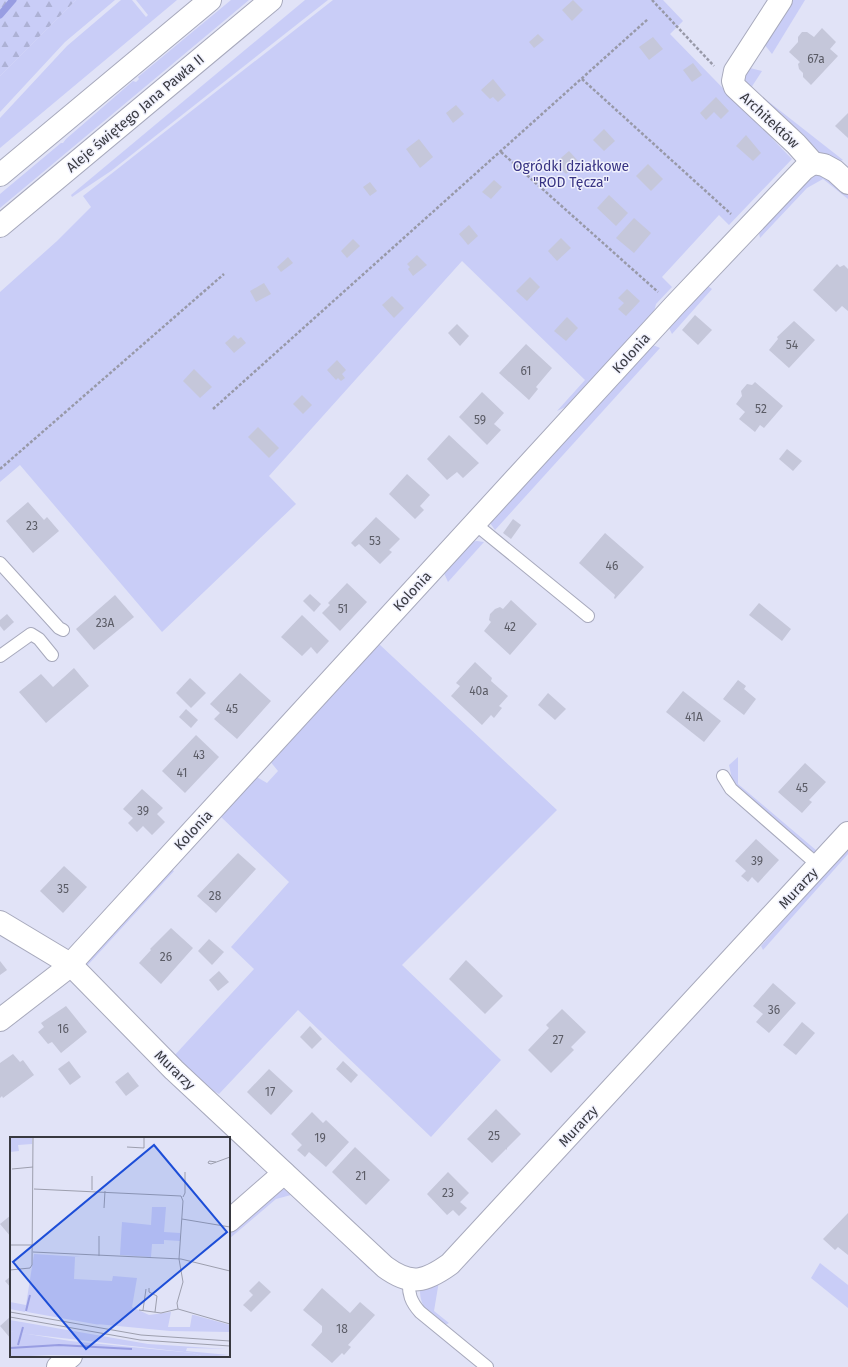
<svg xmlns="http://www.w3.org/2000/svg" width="848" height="1367" font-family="'Fira Sans',sans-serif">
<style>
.green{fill:#c9cdf7}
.forest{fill:url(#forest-firs)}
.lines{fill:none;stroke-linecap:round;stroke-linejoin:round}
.stream{stroke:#989de2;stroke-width:7}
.building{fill:#c5c7da}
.service-casing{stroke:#a7a9bc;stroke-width:14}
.minor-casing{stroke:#a7a9bc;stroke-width:24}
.motorway-casing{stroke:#a7a9bc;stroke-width:24}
.path{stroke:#9899a8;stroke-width:2.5;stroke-dasharray:3 2;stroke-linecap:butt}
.service{stroke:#fff;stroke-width:12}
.minor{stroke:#fff;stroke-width:22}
.motorway{stroke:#fff;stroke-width:22}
.labels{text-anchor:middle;stroke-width:3;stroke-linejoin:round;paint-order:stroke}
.number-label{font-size:12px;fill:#5b5c66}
.street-label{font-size:14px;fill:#383940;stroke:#f0f1fd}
.park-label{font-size:14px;fill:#383484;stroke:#f0f1fd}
.inset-river{fill:none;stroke:#989de2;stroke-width:2}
.inset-road{fill:none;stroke:#9d9fae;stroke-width:1}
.view{fill:#1d4ed8;fill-opacity:0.15;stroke:#1d4ed8;stroke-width:2}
.inset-edge{fill:none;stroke:#383940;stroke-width:2}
</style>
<defs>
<pattern id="forest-firs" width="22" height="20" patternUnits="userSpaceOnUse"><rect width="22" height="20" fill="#c9cdf7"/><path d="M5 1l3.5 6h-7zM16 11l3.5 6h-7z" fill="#adb1d5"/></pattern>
</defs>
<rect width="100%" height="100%" fill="#e1e3f7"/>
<g class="green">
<path d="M76,0H115L65,42L0,112V76Z"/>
<path d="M121,0H132L146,17L148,15L136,0H177L0,148V118L67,46Z"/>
<path d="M231,0H249L0,208V194L61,143H63L66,139L133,81L136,82L139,79L138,77Z"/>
<path d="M305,0H328L111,171L72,197L71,195Z"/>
<path d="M333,0H663L683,21L670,34L792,159L729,225L719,215L662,277L672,287L656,304L653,316L577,402L557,411L585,380L462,261L269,476L296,504L162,632L20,465L0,482V292L57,241L91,207L83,196Z"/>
<path d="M790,0H805L772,54L764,44Z"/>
<path d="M750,68L762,71L751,88L843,160L837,162L817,151L742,82L745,71Z"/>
<path d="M818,174L825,175L848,192V199L823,179L807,188L760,238L758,228L812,175Z"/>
<path d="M705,284L712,289L672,334L667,324Z"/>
<path d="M653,345L660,348L495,530L490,523V518Z"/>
<path d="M477,541L484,542L448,582L443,571L470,542Z"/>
<path d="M379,644L557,810L402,965L501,1060L431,1137L298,1010L219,1094L201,1084L173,1057L254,969L231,947L289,882L219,815L255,776L267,783L278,771L269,760Z"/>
<path d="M738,757V784L817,851L814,854L737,786L732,779L729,765Z"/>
<path d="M848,847V854L763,950L761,946Z"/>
<path d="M168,868L174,871L86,967L85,970V958Z"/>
<path d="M284,1189L291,1190L374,1264L369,1269L333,1233L291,1195L276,1199L229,1239V1232L267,1200Z"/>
<path d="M820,1263L848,1285V1308L811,1278Z"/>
<path d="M439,1281L434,1311L449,1323L443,1326C431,1315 420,1308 420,1291L425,1286Z"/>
</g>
<path class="forest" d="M0,0H76L0,76Z"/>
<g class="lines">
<path class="stream" d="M0,15L13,0"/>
</g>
<g class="building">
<path d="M573,0L583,10L572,21L562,10Z"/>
<path d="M822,28L836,42L830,49L838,56L811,85L803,77V73L799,69L798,64L800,62L789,52L798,42V37L802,32H807L814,37Z"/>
<path d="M538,34L544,40L534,48L529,42Z"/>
<path d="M653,37L663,49L649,60L639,47Z"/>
<path d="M693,63L702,75L692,82L683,70Z"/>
<path d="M493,79L506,95L498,102L493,97L490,99L481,90Z"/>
<path d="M716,97L729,111L721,119L714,112L706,120L700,113Z"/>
<path d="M456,105L464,114L453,123L446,113Z"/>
<path d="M848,113V138L835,126Z"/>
<path d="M604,129L615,141L604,151L593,140Z"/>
<path d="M746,135L761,153L753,161L736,146Z"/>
<path d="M419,139L433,157L420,168L406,149Z"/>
<path d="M569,151L579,162L566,174L555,163Z"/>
<path d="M648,164L663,179L651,191L636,176Z"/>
<path d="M494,180L502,187L491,199L482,192Z"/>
<path d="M370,182L377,191L370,196L363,187Z"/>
<path d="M609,195L628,213L616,226L597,208Z"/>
<path d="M634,218L651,233L634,253L616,238Z"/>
<path d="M469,225L478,236L468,245L459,234Z"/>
<path d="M561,238L571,248L557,261L548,251Z"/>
<path d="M353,239L360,246L347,258L341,251Z"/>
<path d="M417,255L427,265L413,276L408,269L410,267L407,264Z"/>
<path d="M288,257L293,263L281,272L277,267Z"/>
<path d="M837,264L840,267L844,265L848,269V311L842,306L836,312L813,290Z"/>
<path d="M530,277L540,287L527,301L516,291Z"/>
<path d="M264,283L271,294L256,302L250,291Z"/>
<path d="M627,289L640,301L626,316L618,309L624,303L618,298Z"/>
<path d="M392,296L404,308L394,318L382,305Z"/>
<path d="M695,315L712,330L698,345L682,330Z"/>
<path d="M567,317L578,328L566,341L554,331Z"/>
<path d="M794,321L815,340L789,368L769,350L778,339L777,337Z"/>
<path d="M457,324L469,336L460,346L448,333Z"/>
<path d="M234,335L238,339L241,337L246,343L234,353L225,343Z"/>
<path d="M526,344L552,368L536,387L538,389L529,400L499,373Z"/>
<path d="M337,360L346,370L342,374L345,378L341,381L338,378L336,380L327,370Z"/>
<path d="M194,369L212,387L200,398L183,381Z"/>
<path d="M755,382L783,406L764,428L760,425L755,432L739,419L745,412L736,404L742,396L741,391L747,384L752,385Z"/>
<path d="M482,392L504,413L494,424L501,430L487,445L459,417Z"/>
<path d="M302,395L312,405L303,414L293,404Z"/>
<path d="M258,427L279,448L269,458L248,437Z"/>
<path d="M449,435L479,463L463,478L457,472L447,480L427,459Z"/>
<path d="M787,449L802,461L793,471L779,459Z"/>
<path d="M407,474L430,495L420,506L424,510L415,519L389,494Z"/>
<path d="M28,502L44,520L47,517L59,531L33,553L6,521Z"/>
<path d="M376,517L400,539L389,550L392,552L380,564L359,544L355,547L351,543Z"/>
<path d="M513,519L521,525L511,539L503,533Z"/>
<path d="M605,533L644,567L615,599L614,598L615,595L579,563Z"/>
<path d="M347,583L367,602L340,631L322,613L330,605L328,603Z"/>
<path d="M310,594L321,604L314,612L303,601Z"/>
<path d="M115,595L134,617L94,650L76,629Z"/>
<path d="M511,600L537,624L510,655L484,631L491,622L489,620L490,614L495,609L500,607L503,609Z"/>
<path d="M759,603L791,629L782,641L749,615Z"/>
<path d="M7,614L14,622L4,631L0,626V620Z"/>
<path d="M302,615L329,641L317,654L311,647L302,656L281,637Z"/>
<path d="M475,662L492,678L491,681L508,696L499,706L502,708L494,718L491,715L482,725L451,696L460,686L456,683Z"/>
<path d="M74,668L89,686L46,723L19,692L41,674L53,687Z"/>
<path d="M240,673L271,701L237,739L214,719L220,713L210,704Z"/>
<path d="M190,678L206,693L191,708L176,693Z"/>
<path d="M738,680L746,686L744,689L756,699L744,715L723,699Z"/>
<path d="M683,691L721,721L704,742L666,712Z"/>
<path d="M548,693L566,709L555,720L538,705Z"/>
<path d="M186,709L198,720L191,728L179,717Z"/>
<path d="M196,735L219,757L185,793L162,771Z"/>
<path d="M805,763L826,782L809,800L812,802L802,813L778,792Z"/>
<path d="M142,789L163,808L157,814L165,822L152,835L143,826L137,832L128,823L133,818L123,809Z"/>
<path d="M756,839L779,860L758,883L752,877L748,882L741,876L746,871L735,861Z"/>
<path d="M238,853L256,869L216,913L197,896Z"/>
<path d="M64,866L87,887L63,913L40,891Z"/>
<path d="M171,928L193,948L161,984L139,963L151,950L150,949Z"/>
<path d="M209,939L224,952L212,965L198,951Z"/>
<path d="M466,960L503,996L485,1014L449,979Z"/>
<path d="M0,961L7,970L0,975Z"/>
<path d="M219,971L229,982L218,991L209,980Z"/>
<path d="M773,983L796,1003L769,1033L756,1022L763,1014L753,1006Z"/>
<path d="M66,1006L87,1032L61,1053L52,1042L48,1044L38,1032L44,1027L41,1023Z"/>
<path d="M562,1009L586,1032L571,1047L574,1050L551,1073L528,1050L549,1028L546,1025Z"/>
<path d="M802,1022L815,1033L796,1055L783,1045Z"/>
<path d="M310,1026L322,1039L312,1049L300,1037Z"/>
<path d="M13,1054L20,1062L23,1060L34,1075L3,1098L2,1096L0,1098V1063Z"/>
<path d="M69,1061L81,1077L70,1085L58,1069Z"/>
<path d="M343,1061L358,1075L351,1083L336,1069Z"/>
<path d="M269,1069L293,1091L271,1115L247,1092Z"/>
<path d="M128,1072L139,1086L126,1096L115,1082Z"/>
<path d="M496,1109L521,1134L507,1148V1150L506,1149L492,1163L467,1139Z"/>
<path d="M312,1112L323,1123L326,1120L349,1142L326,1167L309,1152L305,1157L297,1150L302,1145L291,1134Z"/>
<path d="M355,1147L390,1180L366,1205L332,1172Z"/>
<path d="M448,1172L469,1193L460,1202L467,1208L459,1216L453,1210L447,1215L427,1194Z"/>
<path d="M848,1213V1255L838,1247L835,1250L823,1239Z"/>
<path d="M11,1215V1237L0,1224Z"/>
<path d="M11,1276V1288L5,1281Z"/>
<path d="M259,1281L271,1292L251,1312L243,1305L253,1295L249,1291Z"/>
<path d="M322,1288L350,1313L360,1302L375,1315L348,1345L351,1347L344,1355L342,1353L332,1363L311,1345L322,1332V1326L303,1310Z"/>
<path d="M11,1316V1339L0,1326Z"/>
</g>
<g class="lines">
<defs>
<g id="service">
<path d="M474,523L588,616"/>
<path d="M0,563L59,628L63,630"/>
<path d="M0,656L31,634L39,639L52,655"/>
<path d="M723,776L731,789L819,866"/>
<path d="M409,1280C408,1294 411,1302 420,1312L487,1367"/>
</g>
<g id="minor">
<path d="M781,0L735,71L733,81L735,87L796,144L813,163L824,165L835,171L848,183"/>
<path d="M0,922L70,964L174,1070L385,1267C411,1286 425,1282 450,1264L848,833"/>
<path d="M0,1020L66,969L674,306L804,169L813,163"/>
<path d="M229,1221L284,1173"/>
<path d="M58,1367L71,1356"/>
</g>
<g id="motorway">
<path d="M0,175L210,0"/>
<path d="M0,226L271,0"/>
</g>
</defs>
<use href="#service" class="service-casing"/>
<use href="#minor" class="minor-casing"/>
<use href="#motorway" class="motorway-casing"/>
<g class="path">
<path d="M652,0L714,66"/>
<path d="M582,79L731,214"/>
<path d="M501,152L658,292"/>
<path d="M213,409L648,19"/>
<path d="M0,469L224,274"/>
</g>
<use href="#service" class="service"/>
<use href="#minor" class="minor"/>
<use href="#motorway" class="motorway"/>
</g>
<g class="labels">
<g class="number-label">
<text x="816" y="63">67a</text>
<text x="792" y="349">54</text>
<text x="526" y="375">61</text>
<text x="761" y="413">52</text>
<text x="480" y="424">59</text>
<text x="32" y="530">23</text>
<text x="375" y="545">53</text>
<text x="612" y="570">46</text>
<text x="343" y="613">51</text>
<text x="105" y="627">23A</text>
<text x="510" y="631">42</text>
<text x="479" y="695">40a</text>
<text x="232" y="713">45</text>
<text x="694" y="721">41A</text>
<text x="199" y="759">43</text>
<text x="182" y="777">41</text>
<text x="802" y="792">45</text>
<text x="143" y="815">39</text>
<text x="757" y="865">39</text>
<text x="63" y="893">35</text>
<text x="215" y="900">28</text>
<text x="166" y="961">26</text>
<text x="774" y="1014">36</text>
<text x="63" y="1033">16</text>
<text x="558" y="1044">27</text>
<text x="270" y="1096">17</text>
<text x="494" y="1140">25</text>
<text x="320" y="1142">19</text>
<text x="361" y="1180">21</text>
<text x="448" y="1197">23</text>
<text x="342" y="1333">18</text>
</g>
<g class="street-label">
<text transform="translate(135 113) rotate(-40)" y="5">Aleje świętego Jana Pawła II</text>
<text transform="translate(770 120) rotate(43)" y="5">Architektów</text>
<text transform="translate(631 353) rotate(-48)" y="5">Kolonia</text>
<text transform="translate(412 591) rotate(-47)" y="5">Kolonia</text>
<text transform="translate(193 830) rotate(-47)" y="5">Kolonia</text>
<text transform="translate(798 888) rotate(-47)" y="5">Murarzy</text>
<text transform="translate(175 1070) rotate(44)" y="5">Murarzy</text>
<text transform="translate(578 1126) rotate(-47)" y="5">Murarzy</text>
</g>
<g class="park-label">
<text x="571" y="171">Ogródki działkowe<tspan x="571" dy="16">"ROD Tęcza"</tspan></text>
</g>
</g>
<g transform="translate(10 1137)">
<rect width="220" height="220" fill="#e1e3f7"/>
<path d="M0,0H22V7L8,8L9,14L0,15ZM142,70H156L154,95L170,96V104L154,103V107H142L141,120L110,118L112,85L141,88ZM24,117L71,120H65L64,142L102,144L103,139L127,141L122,170L139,178L161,175L158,190H180L182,178H184L220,188V195L160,194L87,187L90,188L17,175L16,172L15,175L0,172V165L16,168ZM0,183L138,207L217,212L177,211L176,214L219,218L194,220L183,216L8,196L0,194Z" fill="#c9cdf7"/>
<path d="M0,194L60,204L183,216L194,220L40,218L0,220Z" fill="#c9cdf7"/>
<path class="inset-river" d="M16,174L20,158M8,208L13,190M0,211L49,208L122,212"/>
<path class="inset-road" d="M117,10L134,11V0M206,25L199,24L198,26L201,27L220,20M2,32L23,30M82,39V53M24,52L171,59L173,64L169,122L173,145L167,166L168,172M173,60L175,56V35M94,71L95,54M172,82L220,90M89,99V119M0,108H22M23,115L171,122L220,134M0,133L20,131L22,128L23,0M139,151V155L147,159L145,175M168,172L220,187M129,173L151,176L168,172M133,173L136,152M0,175L131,198L220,204M0,180L130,203L220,209"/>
<path class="view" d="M144,8L217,95L76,212L3,125Z"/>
<rect width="220" height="220" class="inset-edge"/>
</g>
</svg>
